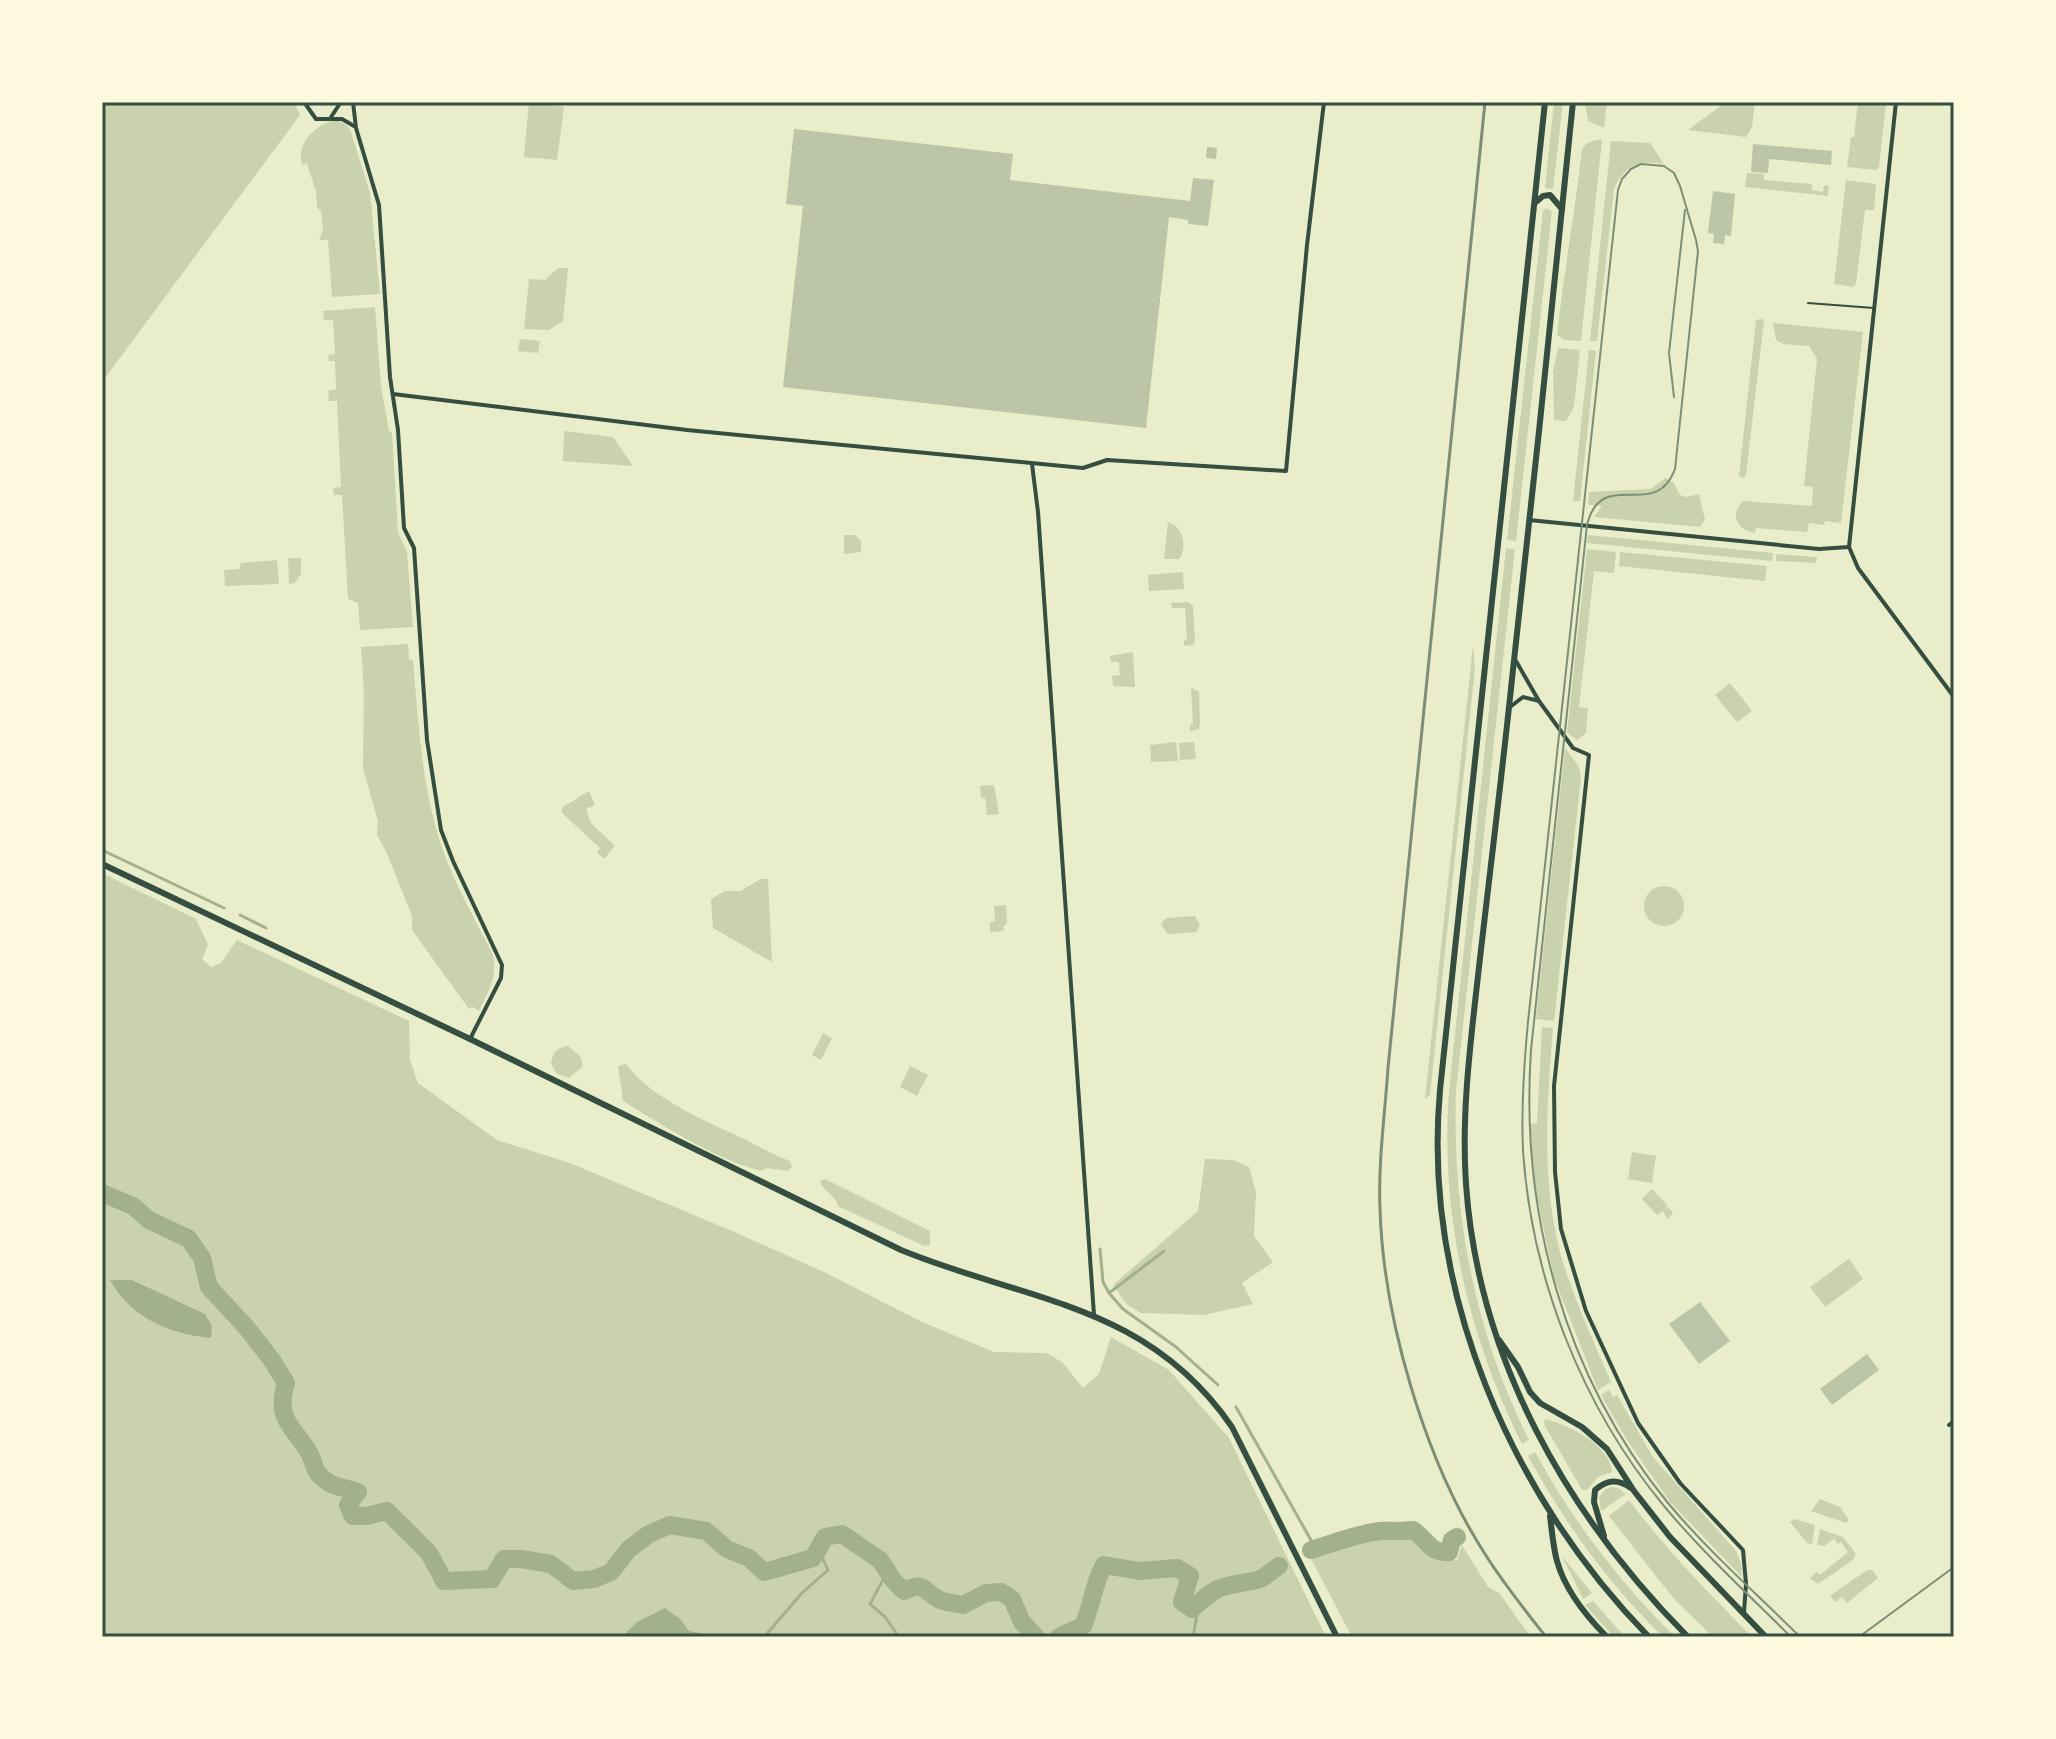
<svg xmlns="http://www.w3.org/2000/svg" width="2056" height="1739" font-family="'PT Sans',sans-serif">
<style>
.green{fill:#cad2ad}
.water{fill:#a3b18a}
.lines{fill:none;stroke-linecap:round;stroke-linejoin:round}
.stream{stroke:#a3b18a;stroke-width:3}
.river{stroke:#a3b18a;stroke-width:18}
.building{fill:#bcc5a7}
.service{stroke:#344e41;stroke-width:2}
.minor{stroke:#344e41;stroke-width:4}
.tertiary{stroke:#344e41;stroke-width:6}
.secondary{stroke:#344e41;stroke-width:6}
.tram{stroke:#7c8e77;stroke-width:2}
.rail{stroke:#7c8e77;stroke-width:3}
.neatline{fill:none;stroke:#344e41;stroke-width:3}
</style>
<rect width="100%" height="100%" fill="#e9edc9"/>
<g class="green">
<path d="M102,102H294L300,115L102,382Z"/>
<path d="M529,102L564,107L557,160L524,157Z"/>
<path d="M1554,102H1563L1553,189L1545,188Z"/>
<path d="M1585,102H1607L1604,128L1588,121Z"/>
<path d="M1726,102H1755L1752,127L1746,137L1688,130Z"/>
<path d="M1858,102H1886L1879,168L1876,170L1847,167L1851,137H1854Z"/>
<path d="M336,120L344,123L350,129L370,193L380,294L332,297L328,240H319L323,230L321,211L317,207L316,191L307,164L302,165C296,143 315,125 336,120Z"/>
<path d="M1596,140H1602L1581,341L1564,340L1557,335C1564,272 1575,211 1582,149L1586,144Z"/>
<path d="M1611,141L1650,143L1664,164C1639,160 1625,165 1614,189L1597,341H1590Z"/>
<path d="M1747,173L1764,174V180L1812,184V190L1823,192L1824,185L1829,186L1828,196L1745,187Z"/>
<path d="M1846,180L1876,184L1874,210H1865L1856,284L1853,287L1834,284Z"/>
<path d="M1546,208L1552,211L1516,541L1507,540L1543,211Z"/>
<path d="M558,268H568L563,321L549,330L524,329L529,279L545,280Z"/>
<path d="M375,307L381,386L389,431L392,432L398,532L407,552L413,627L360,630L358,603L348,599L342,495H334L333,488L341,487L337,401H329L328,391L336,389L335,361H329L328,355L335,354L333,320H324L323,311Z"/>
<path d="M1761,319L1764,320L1746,475L1744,478L1739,476L1756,320Z"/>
<path d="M1773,323L1863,332L1841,523L1825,521L1824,525L1809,523L1807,532L1756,528L1755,533C1737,530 1729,515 1743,501L1812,506L1813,487L1804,486L1817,359L1809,346L1783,344L1776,340Z"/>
<path d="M520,339L540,341L538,353L518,351Z"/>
<path d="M1558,348L1580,350L1574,407L1566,421L1554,420L1553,371Z"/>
<path d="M1589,350L1596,351L1580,501H1573Z"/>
<path d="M564,431L613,437L633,466L563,461Z"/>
<path d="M1665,478L1674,483L1680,495L1686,497L1699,494L1705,520L1700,527L1594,517L1602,506L1588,505L1589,492L1651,489Z"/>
<path d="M1168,522C1183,526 1188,547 1179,559H1164Z"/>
<path d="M844,535H855L861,541V552L844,554Z"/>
<path d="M1588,535L1773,553L1772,561L1587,543Z"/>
<path d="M1506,548L1515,549L1456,1091C1452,1213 1474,1331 1529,1440L1522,1444C1467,1334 1440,1213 1449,1091Z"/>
<path d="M1587,549L1616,552L1614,573L1594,571L1579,707L1588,708L1586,733L1577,740L1567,733Z"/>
<path d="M1620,552L1767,566L1765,581L1619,566Z"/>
<path d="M1776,554L1817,557L1816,563L1776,561Z"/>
<path d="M288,558H301V574L295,583L289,584Z"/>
<path d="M277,560L279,584L225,586L224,570L239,569L241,563Z"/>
<path d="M1183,572L1184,589L1149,591L1148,575Z"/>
<path d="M1188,602L1193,606L1195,641L1193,645L1184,646V640L1187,639L1185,608H1172L1171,603Z"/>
<path d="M408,644L409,659L413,660C418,717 421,776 437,832C449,875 473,915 493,955C498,977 488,992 479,1011L473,1007L469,1009L412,930V916L386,851L377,835L378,821L363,768L364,692L361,647Z"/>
<path d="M1473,645L1475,668L1430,1095L1425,1099Z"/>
<path d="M1133,652L1135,687L1113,686L1112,676L1120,675L1119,662H1111L1110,656Z"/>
<path d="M1730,683L1752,711L1737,722L1715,695Z"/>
<path d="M1191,687L1199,692L1200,725L1199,729L1190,731V724H1193Z"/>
<path d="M1176,742L1178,761L1151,762L1150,745Z"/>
<path d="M1194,742L1196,759L1180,760L1179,743Z"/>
<path d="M1565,748L1579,767L1581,778L1554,1021L1536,1019Z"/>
<path d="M994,785L999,814L987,815L985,798H981L980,786Z"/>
<path d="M589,791L595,805L586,809L591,823L615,846L604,859L597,852L600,848L561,812L563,807Z"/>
<path d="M102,873L196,919L208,945L202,959L211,967L221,963L237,940L409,1021L410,1060L418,1083L497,1140L570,1163L732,1231L824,1272L922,1322L994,1352L1046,1353L1062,1362L1083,1388L1099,1374L1111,1337L1169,1370L1229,1438L1326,1637H102Z"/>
<path d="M760,879H768L772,962L713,928L711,899L725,891H741Z"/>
<circle cx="1664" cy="906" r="20"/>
<path d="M1006,905L1007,923L1003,927L1004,931L990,932V922L995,921L994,906Z"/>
<path d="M1195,916L1200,925L1196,932L1168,934L1161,925L1163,921L1167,918Z"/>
<path d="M1542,1027L1553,1028C1547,1102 1541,1183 1561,1256C1574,1299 1593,1340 1611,1382L1598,1390L1554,1278L1535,1187L1530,1124L1537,1123Z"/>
<path d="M823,1033L832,1038L821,1060L812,1055Z"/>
<path d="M568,1046L580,1056L583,1066L569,1078L557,1074L551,1064C553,1052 556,1048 568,1046Z"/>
<path d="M626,1064C650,1097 703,1120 740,1137C757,1145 772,1155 790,1161L792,1167L788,1171L767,1168L761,1171C715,1159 664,1126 623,1101L618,1066Z"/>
<path d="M910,1066L928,1075L917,1096L900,1087Z"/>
<path d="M1632,1152L1656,1156L1652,1183L1628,1179Z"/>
<path d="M1205,1159L1233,1160L1249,1167L1256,1192L1254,1236L1273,1262L1242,1283L1253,1304L1204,1315L1141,1313L1127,1305L1113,1285L1198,1211Z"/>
<path d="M825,1179L930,1231V1245L924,1246L838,1206C835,1194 823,1192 820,1181Z"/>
<path d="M1652,1189L1668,1206L1665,1209L1669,1208L1673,1213L1667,1219L1663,1211L1657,1215L1642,1199Z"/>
<path d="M1849,1259L1863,1279L1825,1307L1810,1287Z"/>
<path d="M1609,1390L1613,1397L1617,1395L1653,1457L1736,1551L1741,1563L1742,1577L1670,1502L1625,1437L1601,1395Z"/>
<path d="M1545,1419C1569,1425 1610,1445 1612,1472L1598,1477L1587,1490H1582L1544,1424Z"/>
<path d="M1535,1452C1573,1522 1619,1581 1675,1637H1663C1608,1583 1565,1524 1528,1456Z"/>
<path d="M1611,1487L1618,1488L1626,1494L1601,1511L1599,1497L1604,1490Z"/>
<path d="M1820,1499L1840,1507L1849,1520L1846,1523L1811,1511Z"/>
<path d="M1629,1500C1666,1550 1709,1593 1752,1637H1713L1674,1599L1609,1516Z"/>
<path d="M1794,1519L1815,1525L1812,1544L1807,1543L1790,1522Z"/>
<path d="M1820,1529L1843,1537L1856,1554L1853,1560L1818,1584L1810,1578L1817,1572L1820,1575L1848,1552L1841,1542L1838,1544L1834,1539L1824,1546L1817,1545Z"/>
<path d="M1383,1534L1417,1538C1429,1550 1438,1560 1457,1560L1462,1545L1488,1587L1499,1593L1531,1637H1352L1310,1557L1351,1541Z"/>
<path d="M1562,1556L1592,1593L1583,1599Z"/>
<path d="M1867,1570H1872L1878,1578L1847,1603L1842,1597L1835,1602L1830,1596Z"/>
<path d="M1593,1601L1625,1637H1614L1585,1605Z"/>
</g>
<g class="water">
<path d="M110,1280H132L205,1314L212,1326L211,1338C169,1334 131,1318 110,1280Z"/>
<path d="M665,1608L680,1619L689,1631L705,1634L708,1637H622L637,1622Z"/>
</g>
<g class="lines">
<g class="stream">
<path d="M102,850L224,908"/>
<path d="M240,915L266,928"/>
<path d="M1100,1249L1103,1282L1109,1293L1164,1251"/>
<path d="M1109,1293L1123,1309L1176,1347L1218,1385"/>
<path d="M1236,1407L1316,1549"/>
<path d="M887,1572L870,1604L885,1617L899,1637"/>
<path d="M764,1637L802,1593L828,1570L818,1548"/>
<path d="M1193,1637L1199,1603"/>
</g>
<g class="river">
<path d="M102,1193L133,1206L149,1220L189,1239L202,1258L209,1287L246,1327L271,1359L286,1383C275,1419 292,1425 308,1451C317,1465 310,1470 328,1482C336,1488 349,1488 358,1492L348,1505L353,1516H366L387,1511L429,1553L444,1581L492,1579L504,1559H521L551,1564L573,1581L594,1579L611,1572L629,1549L649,1534L670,1525L706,1531L727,1549L749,1558L764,1572L813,1558L825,1537L842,1534L880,1560L893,1580L904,1591C925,1581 921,1589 938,1599C945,1603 955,1603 963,1605L986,1593L1001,1592L1012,1599L1022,1622L1036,1637"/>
<path d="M1311,1550C1334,1543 1356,1534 1380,1531C1391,1530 1401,1532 1413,1530C1427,1539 1430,1554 1449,1552L1452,1540L1457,1537"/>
<path d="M1059,1637L1083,1626C1092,1606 1093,1584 1104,1565L1139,1571L1177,1568L1190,1576L1182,1602L1192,1609C1221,1582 1221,1588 1257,1580C1265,1578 1272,1570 1279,1566"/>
</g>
</g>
<g class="building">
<path d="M794,129L1013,154L1010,180L1190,201L1193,178L1214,180L1208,226L1188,224V220L1169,217L1146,428L783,387L803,206L786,204Z"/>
<path d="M1753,144L1832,151L1831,165L1769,159L1768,173L1751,172Z"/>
<path d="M1207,147L1217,148L1216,159L1206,158Z"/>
<path d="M1713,191L1735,194L1731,236L1725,235L1724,244L1713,243L1714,234L1708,233Z"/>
<path d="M1700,1302L1730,1341L1699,1364L1669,1324Z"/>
<path d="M1867,1354L1879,1370L1832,1405L1820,1389Z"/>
</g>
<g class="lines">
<path class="service" d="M1808,303L1874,308"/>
<g class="minor">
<path d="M304,102L316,119H342L354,126"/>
<path d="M353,102L356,128L379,205L390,377L398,430L404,528L414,548L427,740L441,830L453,861L502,965L501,978L470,1039"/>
<path d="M1896,102L1849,547L1858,568L1954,697"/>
<path d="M331,117L341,102"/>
<path d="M393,394L687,430L1083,468L1107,460L1286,471L1307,245L1324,102"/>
<path d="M1032,464L1038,512L1094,1315"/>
<path d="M1529,520L1819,549L1849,547"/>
<path d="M1539,701L1573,748L1589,755L1554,1086L1555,1172L1561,1229L1586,1311L1638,1423L1680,1483L1743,1550L1746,1584L1744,1612"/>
<path d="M1510,707L1523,697L1539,701L1516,661"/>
<path d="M1949,1425L1954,1421"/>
</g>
<path class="tertiary" d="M102,864L470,1039L901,1250C1028,1302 1147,1303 1232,1427L1337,1637"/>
<g class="secondary">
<path d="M1545,102L1440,1090C1422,1290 1510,1495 1649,1637"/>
<path d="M1573,102C1553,294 1534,487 1512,679C1502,775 1490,871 1479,967C1471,1039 1461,1112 1466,1184C1478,1359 1567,1515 1688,1637"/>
<path d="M1536,202L1543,196L1550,195L1562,209"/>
<path d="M1499,1340L1518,1367L1530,1392L1540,1403L1582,1427L1607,1449L1634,1491L1670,1537L1766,1637"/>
<path d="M1550,1516C1552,1531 1553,1547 1557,1561C1565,1590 1586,1616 1607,1637"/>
<path d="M1604,1536L1594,1502L1595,1490C1608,1479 1618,1479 1631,1488"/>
</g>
<g class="tram">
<path d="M1674,397L1669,353L1685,210"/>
<path d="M1791,1637C1748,1594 1703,1553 1664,1506C1582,1407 1531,1277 1523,1150C1521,1107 1524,1064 1528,1022L1618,190L1622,179L1631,169L1641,164L1664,166L1674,173L1680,186L1696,240L1698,251L1675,469C1655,523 1602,465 1587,525L1531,1050C1520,1212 1564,1376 1668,1503C1708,1551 1756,1593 1800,1637"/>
<path d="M1859,1637L1954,1567"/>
</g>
<path class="rail" d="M1485,102L1388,1068C1385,1114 1378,1162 1380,1208C1383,1318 1425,1461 1485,1554C1503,1583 1525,1610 1546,1637"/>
</g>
<rect width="2056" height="1739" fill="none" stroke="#fefae0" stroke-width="208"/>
<rect x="104" y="104" width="1848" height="1531" class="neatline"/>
</svg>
